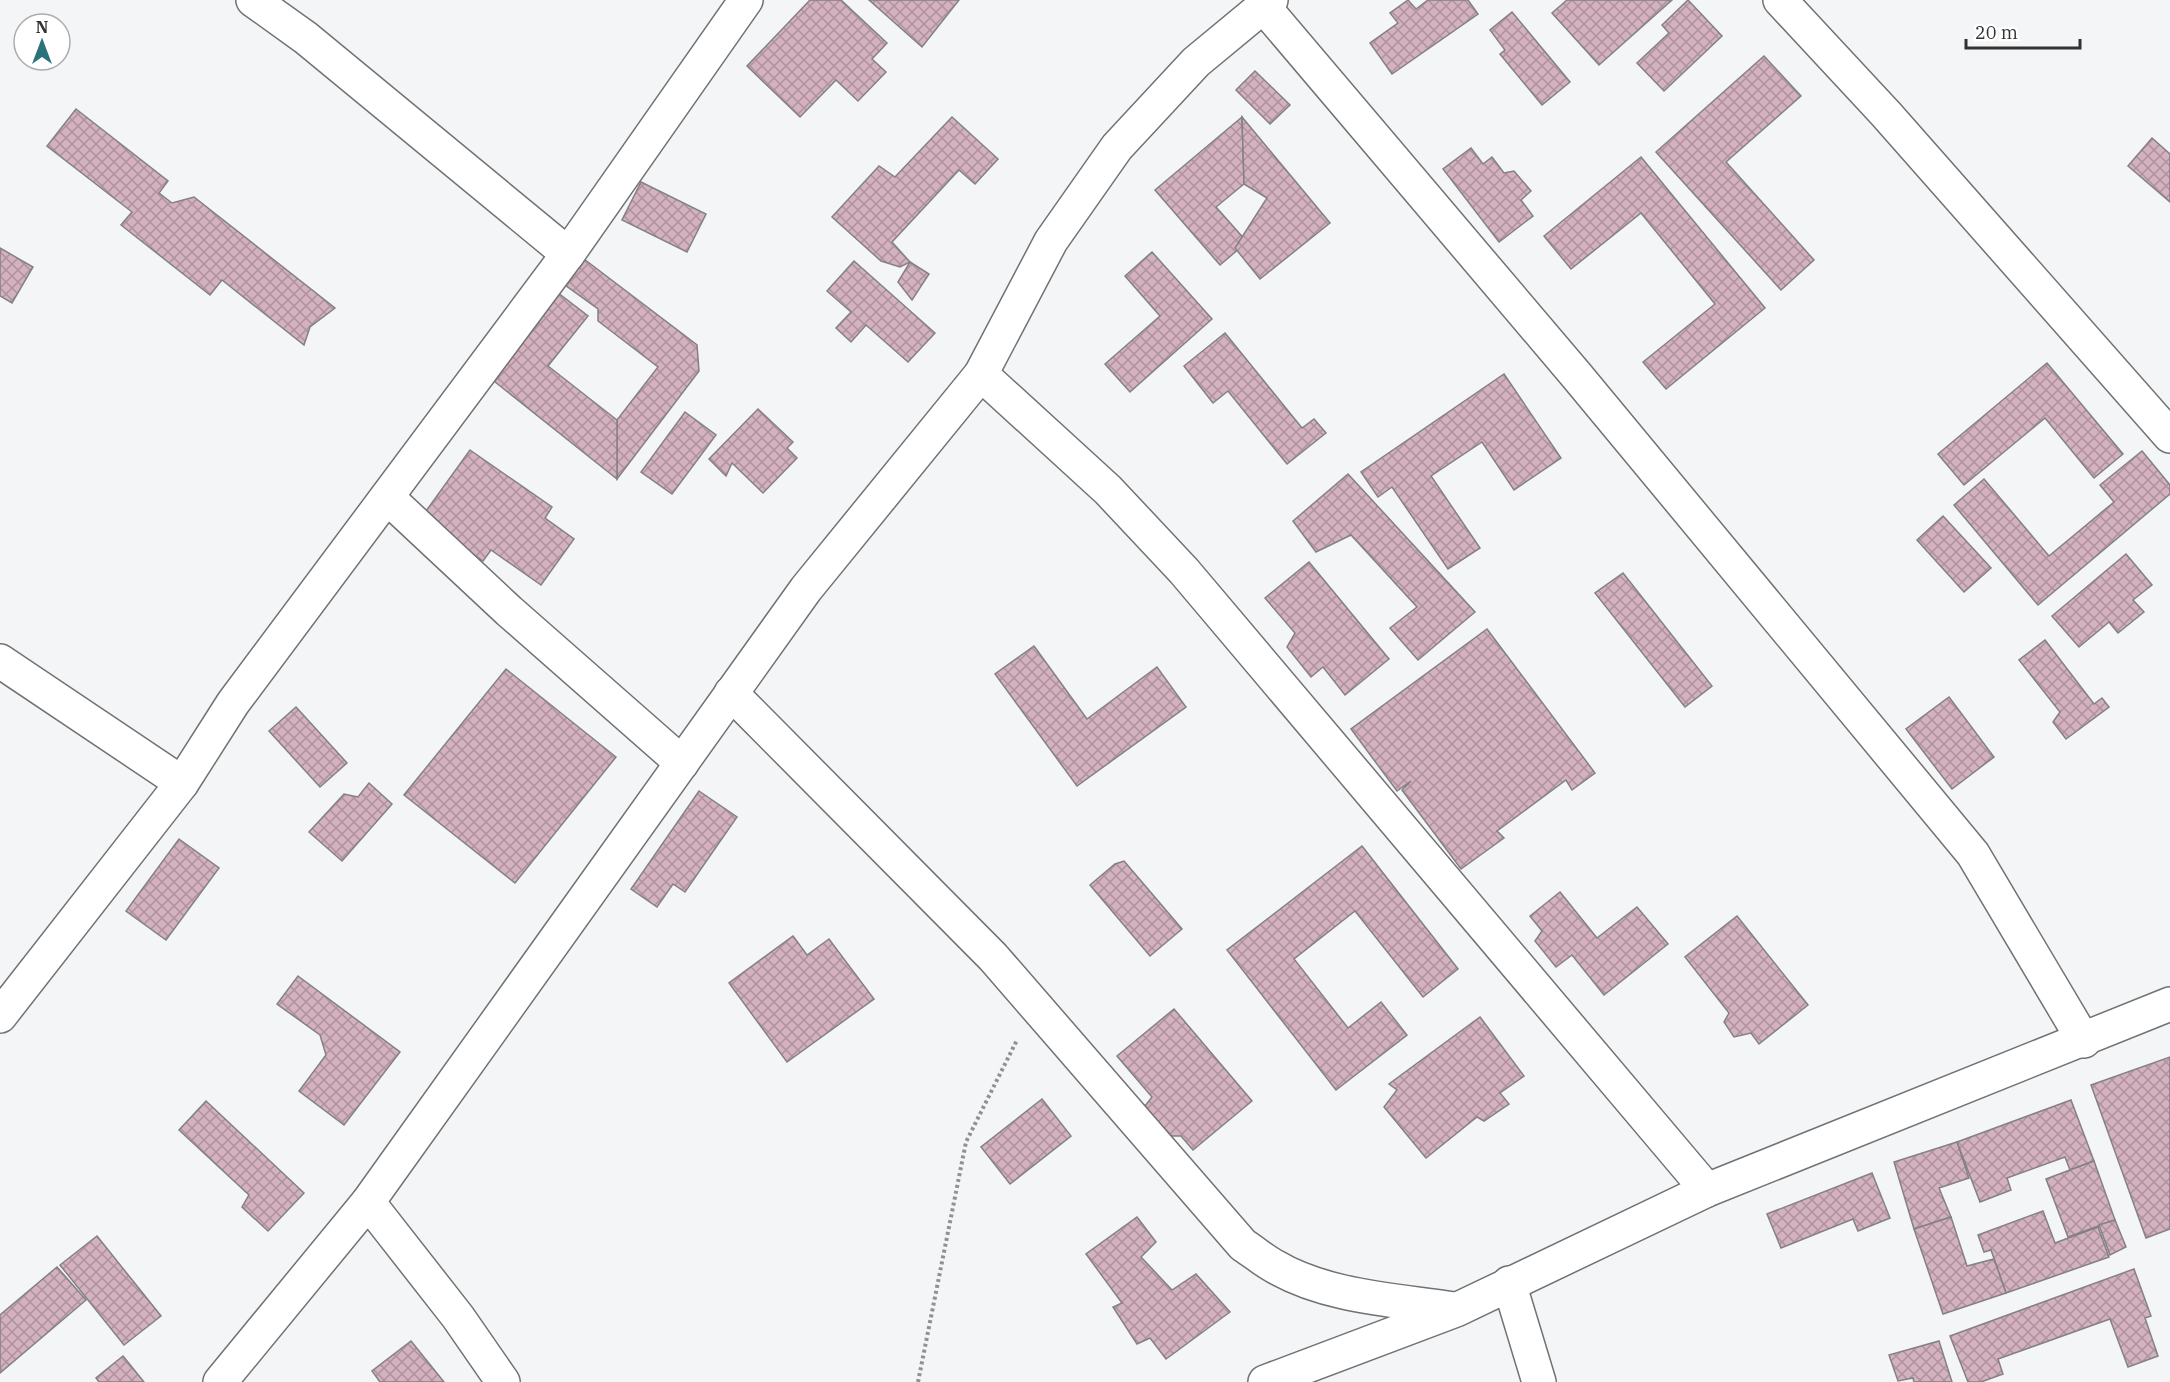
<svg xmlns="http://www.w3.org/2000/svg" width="2170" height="1382" font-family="'IBM Plex Serif',serif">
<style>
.building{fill:url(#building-cross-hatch);stroke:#838182;stroke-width:1.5}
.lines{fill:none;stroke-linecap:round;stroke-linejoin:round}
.minor-casing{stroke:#707273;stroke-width:36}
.path{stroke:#909192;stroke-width:4;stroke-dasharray:3 3;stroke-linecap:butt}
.minor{stroke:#fff;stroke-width:33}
</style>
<defs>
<pattern id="building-cross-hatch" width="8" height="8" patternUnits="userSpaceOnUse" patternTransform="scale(1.5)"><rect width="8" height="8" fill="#d4b1bf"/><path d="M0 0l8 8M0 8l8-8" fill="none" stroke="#ad919c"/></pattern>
</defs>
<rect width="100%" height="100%" fill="#f4f5f7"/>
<g class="building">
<path d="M810,0H841L887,43L872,59L886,72L858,101L836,80L800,117L747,66Z"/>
<path d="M869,0H959L922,47Z"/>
<path d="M1408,0L1416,9L1428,0H1468L1478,14L1392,74L1370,43L1398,23L1390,13Z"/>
<path d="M1567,0H1672L1599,65L1552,13Z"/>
<path d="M1688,0L1722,36L1664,91L1637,63L1669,33L1662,25Z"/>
<path d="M1512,12L1570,82L1542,105L1500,54L1505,50L1490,30Z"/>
<path d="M1764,56L1801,96L1726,162L1814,260L1781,290L1656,152Z"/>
<path d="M1255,71L1290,105L1270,124L1236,90Z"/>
<path d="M76,109L168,181L159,193L172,203L194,197L335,308L310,327L304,345L222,280L210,295L121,225L132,212L47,146Z"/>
<path d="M952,117L998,159L975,184L959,170L892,242L910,262L900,267L881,261L832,217L879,166L895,177Z"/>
<path d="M1242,117L1244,184L1216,207L1247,242L1220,265L1155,190Z"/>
<path d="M1242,117L1330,223L1260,279L1235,248L1267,198L1244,184Z"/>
<path d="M2152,138L2170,154V202L2128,166Z"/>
<path d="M1471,148L1483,164L1492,157L1504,173L1514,171L1531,191L1521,200L1533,216L1499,242L1443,169Z"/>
<path d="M1641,157L1765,308L1666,389L1643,362L1715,304L1641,213L1571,269L1544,236Z"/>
<path d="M641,182L706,214L687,252L622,220Z"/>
<path d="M0,248L33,267L12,303L0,296Z"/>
<path d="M1152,252L1212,319L1130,392L1105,364L1160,316L1125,276Z"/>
<path d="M584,259L697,345L699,371L617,479V420L658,367L598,321V309L565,285Z"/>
<path d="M854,261L935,333L908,362L866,325L851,342L836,328L851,312L827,291Z"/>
<path d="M910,262L929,274L912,300L898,282Z"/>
<path d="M553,289L588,316L548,366L617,420V479L485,374Z"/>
<path d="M1225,333L1302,428L1314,419L1326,433L1287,464L1228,391L1213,403L1184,366Z"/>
<path d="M2047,363L2123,454L2094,478L2045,418L1964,485L1938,454Z"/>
<path d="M1504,374L1561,458L1514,490L1482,442L1431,476L1480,548L1448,569L1392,487L1378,497L1361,472Z"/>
<path d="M758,409L793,442L787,448L797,458L763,493L732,463L726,476L709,459Z"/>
<path d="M685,412L716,435L672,494L641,472Z"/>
<path d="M470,450L552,507L545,518L574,539L541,585L491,550L483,561L421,518Z"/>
<path d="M2142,451L2170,485V494L2038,605L1954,505L1984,479L2049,556L2114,502L2100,485Z"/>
<path d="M1348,474L1475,612L1418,660L1390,628L1417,607L1351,535L1316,552L1293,521Z"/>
<path d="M1943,516L1991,568L1964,592L1917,540Z"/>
<path d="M2126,554L2152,585L2133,600L2144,612L2118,633L2109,622L2079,647L2052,616Z"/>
<path d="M1309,562L1389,659L1345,695L1323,667L1311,677L1287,647L1295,633L1265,598Z"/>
<path d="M1623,573L1712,686L1685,707L1595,593Z"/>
<path d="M1487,629L1595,773L1572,790L1566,780L1497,831L1504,838L1461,869L1402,790L1411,781L1397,791L1351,729Z"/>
<path d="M2045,640L2094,704L2102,698L2109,707L2066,739L2053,722L2060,712L2019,660Z"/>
<path d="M1034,646L1087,719L1157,667L1186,707L1077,786L995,674Z"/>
<path d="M506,669L616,757L515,883L404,795Z"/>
<path d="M1949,697L1994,757L1952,789L1906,729Z"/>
<path d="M296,707L347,763L320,787L269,731Z"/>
<path d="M369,783L392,804L342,861L309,832L344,794L358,797Z"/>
<path d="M699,791L737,817L685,892L673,884L657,907L631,889Z"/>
<path d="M179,839L219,868L166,940L126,911Z"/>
<path d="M1362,846L1458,969L1423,997L1355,911L1294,959L1348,1028L1381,1002L1407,1035L1336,1090L1227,950Z"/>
<path d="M1124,861L1182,929L1150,956L1090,885L1115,864Z"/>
<path d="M1560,892L1597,938L1637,907L1668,944L1604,995L1572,955L1556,967L1535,941L1542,931L1530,916Z"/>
<path d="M1737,916L1808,1005L1759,1044L1751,1033L1734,1037L1724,1022L1729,1013L1685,957Z"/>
<path d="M793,936L807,955L829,939L874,999L787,1062L729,983Z"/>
<path d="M298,976L400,1052L344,1125L299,1091L326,1055L320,1035L277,1004Z"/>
<path d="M1174,1009L1252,1101L1193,1150L1181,1136H1168L1145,1106L1152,1097L1117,1056Z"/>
<path d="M1480,1017L1524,1076L1500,1093L1509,1104L1484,1121L1477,1117L1426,1158L1384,1107L1397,1090L1389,1084Z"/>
<path d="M2170,1057V1229L2146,1238L2091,1085Z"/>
<path d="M1042,1099L1071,1136L1010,1184L981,1147Z"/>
<path d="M2071,1100L2094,1161L2070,1170L2065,1157L2007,1178L2011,1190L1980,1202L1957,1142Z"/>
<path d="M206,1101L304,1193L268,1231L242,1207L249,1195L179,1130Z"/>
<path d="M1957,1142L1969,1178L1939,1188L1951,1217L1914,1229L1894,1162Z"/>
<path d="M2094,1161L2115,1220L2068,1237L2046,1179Z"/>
<path d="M1872,1173L1890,1218L1858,1231L1853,1219L1781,1248L1767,1214Z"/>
<path d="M2043,1211L2055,1243L2098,1227L2109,1257L2006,1293L1991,1250L1984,1252L1978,1235Z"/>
<path d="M1137,1217L1156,1242L1141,1257L1172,1290L1196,1274L1230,1312L1166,1359L1150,1338L1137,1344L1113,1307L1122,1303L1086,1254Z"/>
<path d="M1951,1217L1967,1266L1994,1259L2006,1293L1943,1314L1914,1229Z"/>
<path d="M2115,1220L2126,1247L2110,1255L2099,1225Z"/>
<path d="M97,1236L161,1316L124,1345L60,1265Z"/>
<path d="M57,1267L86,1300L0,1373V1315Z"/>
<path d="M2134,1269L2151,1316L2145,1318L2158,1356L2128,1367L2110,1319L1998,1359L2003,1374L1981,1382H1968L1950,1336Z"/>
<path d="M411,1341L444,1382H380L372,1371Z"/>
<path d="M1939,1341L1952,1382H1914L1913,1378L1898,1381L1889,1355Z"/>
<path d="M123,1356L144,1382H99L96,1378Z"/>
</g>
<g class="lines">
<defs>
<g id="minor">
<path d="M253,0L306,38L568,254"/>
<path d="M1780,0L1886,114L2170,436"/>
<path d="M1264,7L1577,376L1973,854L2084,1041"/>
<path d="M981,374L1108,490L1184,571L1707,1190"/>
<path d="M387,497L509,611L682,763"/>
<path d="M0,661L182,783"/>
<path d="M731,693L993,957L1243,1245C1254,1252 1263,1260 1274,1266C1326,1297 1396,1300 1454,1309"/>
<path d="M0,1016L182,783L233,703L568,254L746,0"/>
<path d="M368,1202L458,1317L503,1382"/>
<path d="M1509,1283L1539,1382"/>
<path d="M220,1382L368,1202L806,589L981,374L1051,241L1117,147L1196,62L1271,0"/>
<path d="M1265,1382L1456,1310L1707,1190L2170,1004"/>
</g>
</defs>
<use href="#minor" class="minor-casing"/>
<path class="path" d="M918,1382L966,1142L1017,1040"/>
<use href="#minor" class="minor"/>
</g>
<g transform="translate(42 42)"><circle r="28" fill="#ffffff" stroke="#adadad" stroke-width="1.5"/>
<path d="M0-4.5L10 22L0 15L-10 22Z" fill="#2a737c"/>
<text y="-9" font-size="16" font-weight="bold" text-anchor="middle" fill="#323233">N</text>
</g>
<path d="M1966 39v9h114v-9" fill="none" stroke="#323233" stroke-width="3"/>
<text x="1975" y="39" font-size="18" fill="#323233" stroke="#ffffff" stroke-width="4.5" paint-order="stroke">20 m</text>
</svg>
